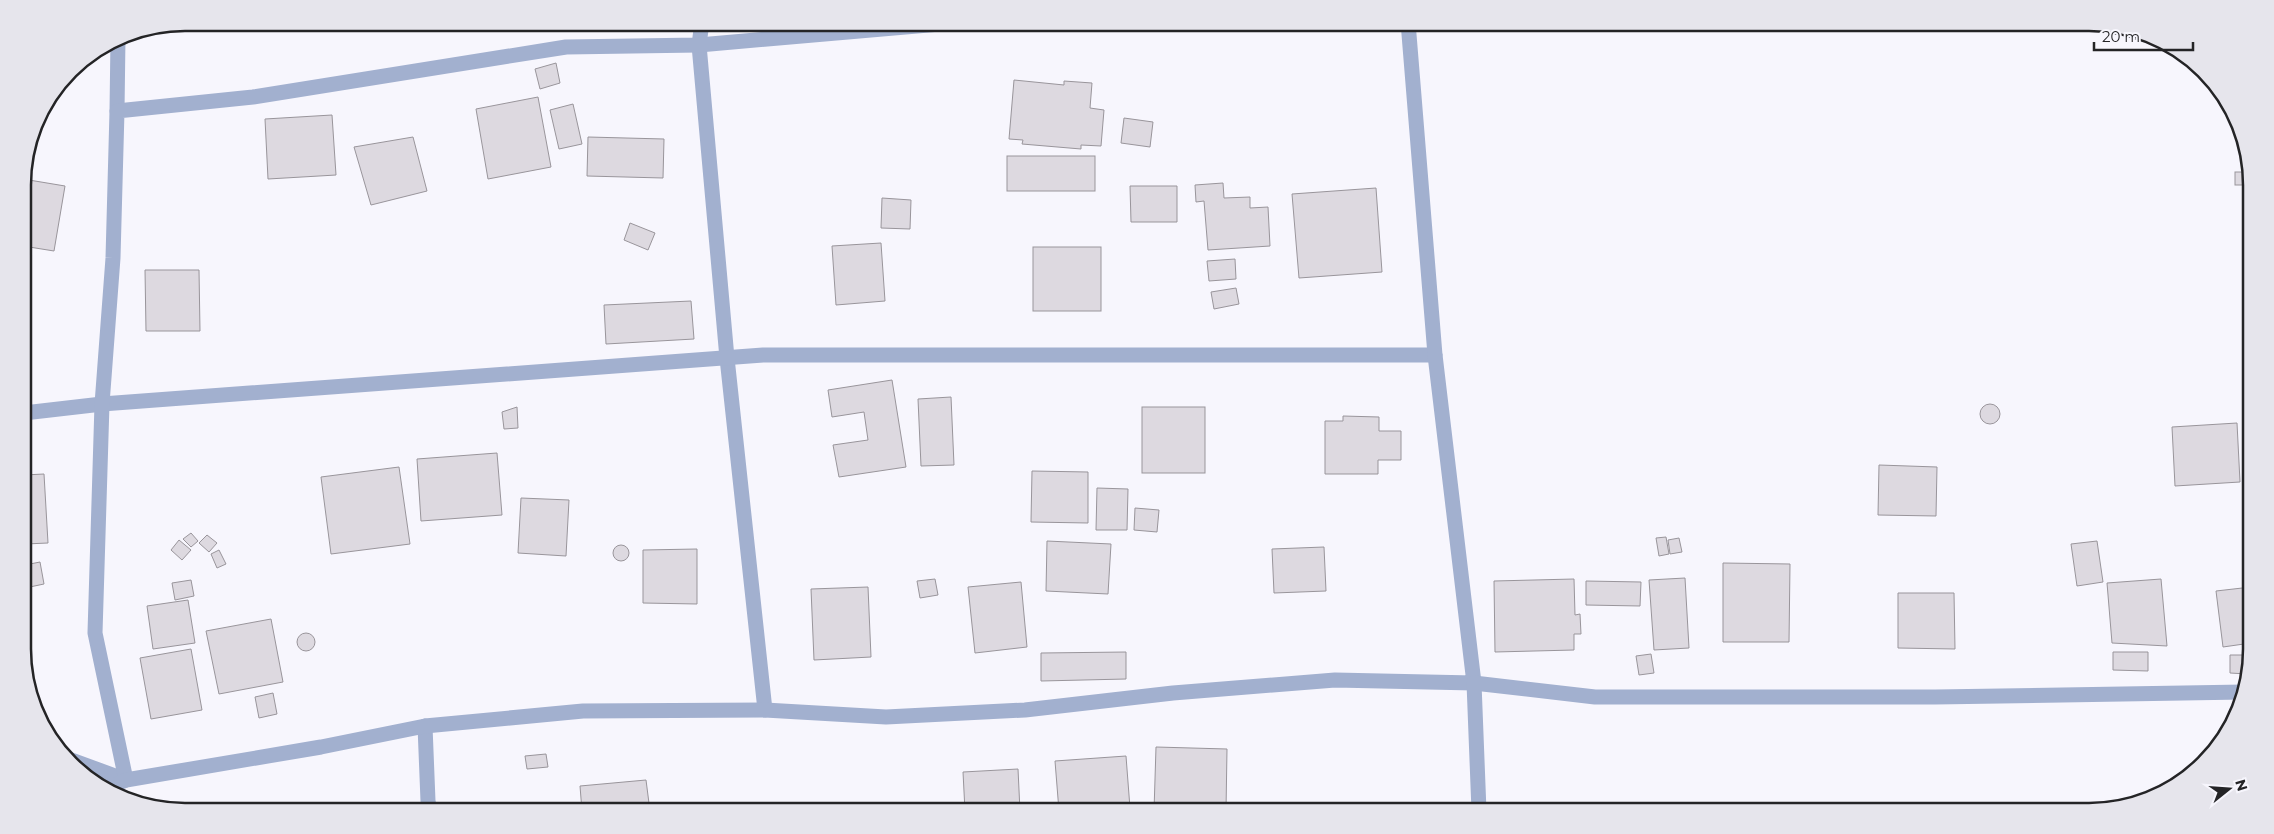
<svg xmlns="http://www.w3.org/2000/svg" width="2274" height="834" font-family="Montserrat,sans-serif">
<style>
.building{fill:#ddd9e0;stroke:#99959b}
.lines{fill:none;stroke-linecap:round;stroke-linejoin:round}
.street{stroke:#a2b0cf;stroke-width:15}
.rim{fill:none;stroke:#242426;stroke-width:2.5}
</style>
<rect width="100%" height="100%" fill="#f7f6fd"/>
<g class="building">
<path d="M556,63L560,83L540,89L535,69Z"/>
<path d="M1014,80L1064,85V81L1092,83L1090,108L1104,110L1101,146L1081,145V149L1022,144L1023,140L1009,139Z"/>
<path d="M538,97L551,167L488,179L476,109Z"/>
<path d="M573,104L582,144L559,149L550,110Z"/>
<path d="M332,115L336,175L268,179L265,119Z"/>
<path d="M1124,118L1153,122L1150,147L1121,143Z"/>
<path d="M413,137L427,191L371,205L354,147Z"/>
<path d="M588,137L664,139L663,178L587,176Z"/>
<rect x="1007" y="156" width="88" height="35"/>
<rect x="2235" y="172" width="15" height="13"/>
<path d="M23,179L65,186L54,251L23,246Z"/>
<path d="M1223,183L1224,198L1250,197V208L1268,207L1270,246L1208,250L1204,201L1196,202L1195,185Z"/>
<path d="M1130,186H1177V222H1131Z"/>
<path d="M1376,188L1382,272L1299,278L1292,194Z"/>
<path d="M882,198L911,200L910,229L881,228Z"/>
<path d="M630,223L655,233L648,250L624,240Z"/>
<path d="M881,243L885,301L836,305L832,246Z"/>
<rect x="1033" y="247" width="68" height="64"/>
<path d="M1235,259L1236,279L1209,281L1207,261Z"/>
<path d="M145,270H199L200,331H146Z"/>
<path d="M1236,288L1239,304L1214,309L1211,292Z"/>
<path d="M691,301L694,339L606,344L604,305Z"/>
<path d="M892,380L906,467L839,477L833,445L868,440L864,412L832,417L828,390Z"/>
<path d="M951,397L954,465L921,466L918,399Z"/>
<circle cx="1990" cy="414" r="10"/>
<path d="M517,407L518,428L504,429L502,412Z"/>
<rect x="1142" y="407" width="63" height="66"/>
<path d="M1343,416L1379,417V431H1401V460H1378V474H1325V421H1343Z"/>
<path d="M2237,423L2240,482L2175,486L2172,427Z"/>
<path d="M497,453L502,515L421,521L417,459Z"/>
<path d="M1879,465L1937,467L1936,516L1878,515Z"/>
<path d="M399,467L410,544L331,554L321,477Z"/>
<path d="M1032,471L1088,472V523L1031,522Z"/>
<path d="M44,474L48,543L25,544L24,475Z"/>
<path d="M1097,488L1128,489L1127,530H1096Z"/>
<path d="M521,498L569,500L566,556L518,553Z"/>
<path d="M1135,508L1159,510L1157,532L1134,530Z"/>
<path d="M191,533L198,541L191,547L183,539Z"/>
<path d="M207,535L217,543L209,552L199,543Z"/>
<path d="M1666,537L1669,554L1659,556L1656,538Z"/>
<path d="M1679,538L1682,552L1670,554L1668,540Z"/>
<path d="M179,540L191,550L182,560L171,550Z"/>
<path d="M1047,541L1111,544L1108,594L1046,591Z"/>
<path d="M2097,541L2103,582L2077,586L2071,544Z"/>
<path d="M2246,542H2251V582Z"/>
<circle cx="621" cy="553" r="8"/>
<path d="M1324,547L1326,591L1274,593L1272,549Z"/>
<path d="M697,549V604L643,603V550Z"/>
<path d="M219,550L226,564L217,568L211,554Z"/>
<path d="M40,562L44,584L25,588V565Z"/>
<path d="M1723,563L1790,564L1789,642H1723Z"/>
<path d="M1685,578L1689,648L1654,650L1649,580Z"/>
<path d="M935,579L938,595L920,598L917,581Z"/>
<path d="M1574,579L1575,615L1580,614L1581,634H1574V650L1495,652L1494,581Z"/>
<path d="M2161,579L2167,646L2112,643L2107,583Z"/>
<path d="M191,580L194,596L175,600L172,583Z"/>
<path d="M1586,581L1641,582L1640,606L1586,605Z"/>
<path d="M1021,582L1027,647L975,653L968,587Z"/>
<path d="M868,587L871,657L814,660L811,589Z"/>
<path d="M2251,587V643L2223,647L2216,591Z"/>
<path d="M1898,593H1954L1955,649L1898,648Z"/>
<path d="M188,600L195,643L153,649L147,606Z"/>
<path d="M271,619L283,682L219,694L206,631Z"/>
<circle cx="306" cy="642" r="9"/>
<path d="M191,649L202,710L151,719L140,658Z"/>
<path d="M1126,652V679L1041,681V653Z"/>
<path d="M2113,652H2148V671L2113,670Z"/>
<path d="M1651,654L1654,673L1639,675L1636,656Z"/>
<path d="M2230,655H2249L2247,674L2230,673Z"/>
<path d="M273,693L277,714L259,718L255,697Z"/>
<path d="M1156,747L1227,749L1226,811H1154Z"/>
<path d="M546,754L548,767L527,769L525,756Z"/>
<path d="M1126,756L1130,808L1059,811L1055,761Z"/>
<path d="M1018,769L1020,811H965L963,772Z"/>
<path d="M646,780L650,811H582L580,786Z"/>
</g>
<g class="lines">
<g class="street">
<path d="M702,22L699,45L727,358L765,710"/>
<path d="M117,111L118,38"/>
<path d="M24,413L102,404L763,355H1435"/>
<path d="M425,726L428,801L430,811"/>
<path d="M66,758L126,780"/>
<path d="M126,780L95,633L102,404L113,258L117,111L253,97L566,47L699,45L963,22"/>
<path d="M110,787L126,780L321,747L425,726L583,711L765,710L886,717L1025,710L1173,693L1335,680L1474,683L1435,355L1408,22"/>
<path d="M1479,811L1474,683L1595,697H1935L2244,692"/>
</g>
</g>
<path d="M0 0H2274V834H0ZM185 31H2089A154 154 0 0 1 2243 185V649A154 154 0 0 1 2089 803H185A154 154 0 0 1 31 649V185A154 154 0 0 1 185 31Z" fill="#e6e5ec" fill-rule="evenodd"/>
<path class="rim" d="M185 31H2089A154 154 0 0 1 2243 185V649A154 154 0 0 1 2089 803H185A154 154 0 0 1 31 649V185A154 154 0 0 1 185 31Z"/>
<g transform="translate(2229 789) rotate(73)" stroke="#f7f6fd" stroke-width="4" paint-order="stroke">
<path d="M0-4L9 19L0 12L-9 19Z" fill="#242426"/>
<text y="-8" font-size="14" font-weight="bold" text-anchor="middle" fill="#242426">N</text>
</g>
<path d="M2094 42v8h99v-8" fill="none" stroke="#242426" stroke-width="2.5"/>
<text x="2102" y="42" font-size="15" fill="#242426" stroke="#f7f6fd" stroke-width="4" paint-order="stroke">20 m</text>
</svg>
